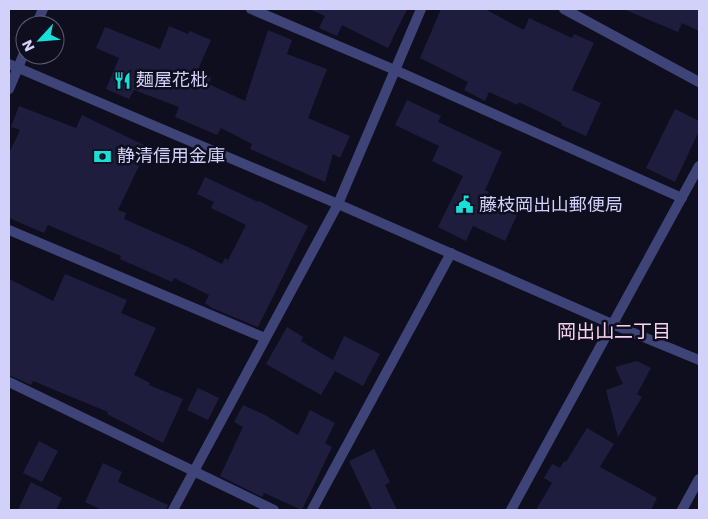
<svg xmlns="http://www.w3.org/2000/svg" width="708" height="519" font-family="Poppins,'Noto Sans JP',sans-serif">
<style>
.building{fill:#1f1d3d}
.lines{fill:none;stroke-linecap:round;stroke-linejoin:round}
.minor{stroke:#3e4478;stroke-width:10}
.tertiary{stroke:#3e4478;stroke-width:10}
.labels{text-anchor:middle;stroke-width:5;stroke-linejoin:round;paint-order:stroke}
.poi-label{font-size:18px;fill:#d1d1fa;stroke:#0f0e1e;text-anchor:start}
.neighbourhood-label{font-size:19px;fill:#fad2f1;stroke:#0f0e1e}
</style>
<rect width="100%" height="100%" fill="#0f0e1e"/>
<g class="building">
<path d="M309,9H407L388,48L342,25L337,36L319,28L325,16Z"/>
<path d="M441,9H485L524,30L529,18L572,38L574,34L594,43L572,90L601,103L586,136L561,125L562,123L519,102L518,105L489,92L485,101L464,90L468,82L420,58Z"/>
<path d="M623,9H699V31L682,23L678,32Z"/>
<path d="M169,26L188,34L190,31L211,40L197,72L211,77L209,84L245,101L268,30L292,40L287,54L327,69L308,118L350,136L340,158L333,154L325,182L250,149L252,144L221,128L217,135L175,117L179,107L134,90L129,99L106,89L119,58L96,48L105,27L160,49Z"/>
<path d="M407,100L441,116L438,122L502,152L485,190L489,192L486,200L517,215L505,241L473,226L466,241L438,227L463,176L432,161L439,146L395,125Z"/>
<path d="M19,106L76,128L82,115L148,147L118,210L126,213L124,219L188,247L222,264L225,258L228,260L246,225L211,208L214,202L197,194L205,177L258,202L259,201L308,226L258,327L212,308L205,303L209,295L174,278L172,282L120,259L121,256L48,225L44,233L9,218V153L20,130L11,127Z"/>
<path d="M675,109L699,121V131L675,182L646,168Z"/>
<path d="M65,274L127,300L121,313L156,328L134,375L150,383L149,385L183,399L163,443L107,414L108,412L33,381L31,385L9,375V279L53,301Z"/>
<path d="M287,327L303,337L301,341L333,360L344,336L380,354L363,386L335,371L321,395L266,364Z"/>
<path d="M637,361L651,368L637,394L642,397L618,437L606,390L623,384L615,367Z"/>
<path d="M198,388L219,398L208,420L187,410Z"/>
<path d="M243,405L265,415L298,435L310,410L335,423L325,443L332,447L302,510L264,493L262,497L220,476L243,427L234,422Z"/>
<path d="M587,428L614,444L600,467L657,498L651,510H536L552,483L544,478L552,464L560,468L564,461L566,462Z"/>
<path d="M39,441L58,451L42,482L23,473Z"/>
<path d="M374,449L390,482L385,485L397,510H372L349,461Z"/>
<path d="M103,463L122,472L118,482L168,505L166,510H102L85,502Z"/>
<path d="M31,482L62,498L56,510H18Z"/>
</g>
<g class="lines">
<g class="minor">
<path d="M251,9L395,70L682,198"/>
<path d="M564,9L699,82"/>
<path d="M36,25L43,9"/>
<path d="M9,89L25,51"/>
<path d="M9,230L265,338"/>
<path d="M9,382L274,510"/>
<path d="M173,510L338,204L421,9"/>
<path d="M312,510L451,253"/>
<path d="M511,510L699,166"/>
<path d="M682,510L699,479"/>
</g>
<path class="tertiary" d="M9,64L338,204L612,324L699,360"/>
</g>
<defs>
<symbol id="restaurant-bare" viewBox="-9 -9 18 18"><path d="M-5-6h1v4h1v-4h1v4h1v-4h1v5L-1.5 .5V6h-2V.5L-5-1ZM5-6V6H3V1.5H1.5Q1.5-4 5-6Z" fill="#18dfd8" stroke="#0f0e1e" stroke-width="2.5" paint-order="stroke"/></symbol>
<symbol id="bank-bare" viewBox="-9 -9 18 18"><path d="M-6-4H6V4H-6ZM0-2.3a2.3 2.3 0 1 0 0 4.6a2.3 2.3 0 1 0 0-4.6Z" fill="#18dfd8" stroke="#0f0e1e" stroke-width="2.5" paint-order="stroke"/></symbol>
<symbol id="civic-bare" viewBox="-9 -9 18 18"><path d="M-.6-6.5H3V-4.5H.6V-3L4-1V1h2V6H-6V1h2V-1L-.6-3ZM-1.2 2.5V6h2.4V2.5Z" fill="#18dfd8" stroke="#0f0e1e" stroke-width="2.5" paint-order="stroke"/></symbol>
</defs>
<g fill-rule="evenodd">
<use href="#restaurant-bare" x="110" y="68" width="25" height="25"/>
<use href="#bank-bare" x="90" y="144" width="25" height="25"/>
<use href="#civic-bare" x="452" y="192" width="25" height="25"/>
</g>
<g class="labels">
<g class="poi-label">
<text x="136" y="86">麺屋花枇</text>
<text x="117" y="162">静清信用金庫</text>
<text x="479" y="211">藤枝岡出山郵便局</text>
</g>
<g class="neighbourhood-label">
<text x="614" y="338">岡出山二丁目</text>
</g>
</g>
<rect width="708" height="519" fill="none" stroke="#d1d1fa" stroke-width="20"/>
<g transform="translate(40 40) rotate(244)"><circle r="24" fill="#0f0e1e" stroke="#5d5c76"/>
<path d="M0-4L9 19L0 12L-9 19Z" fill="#18dfd8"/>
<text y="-8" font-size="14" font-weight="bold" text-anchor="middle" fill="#d1d1fa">N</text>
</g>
</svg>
